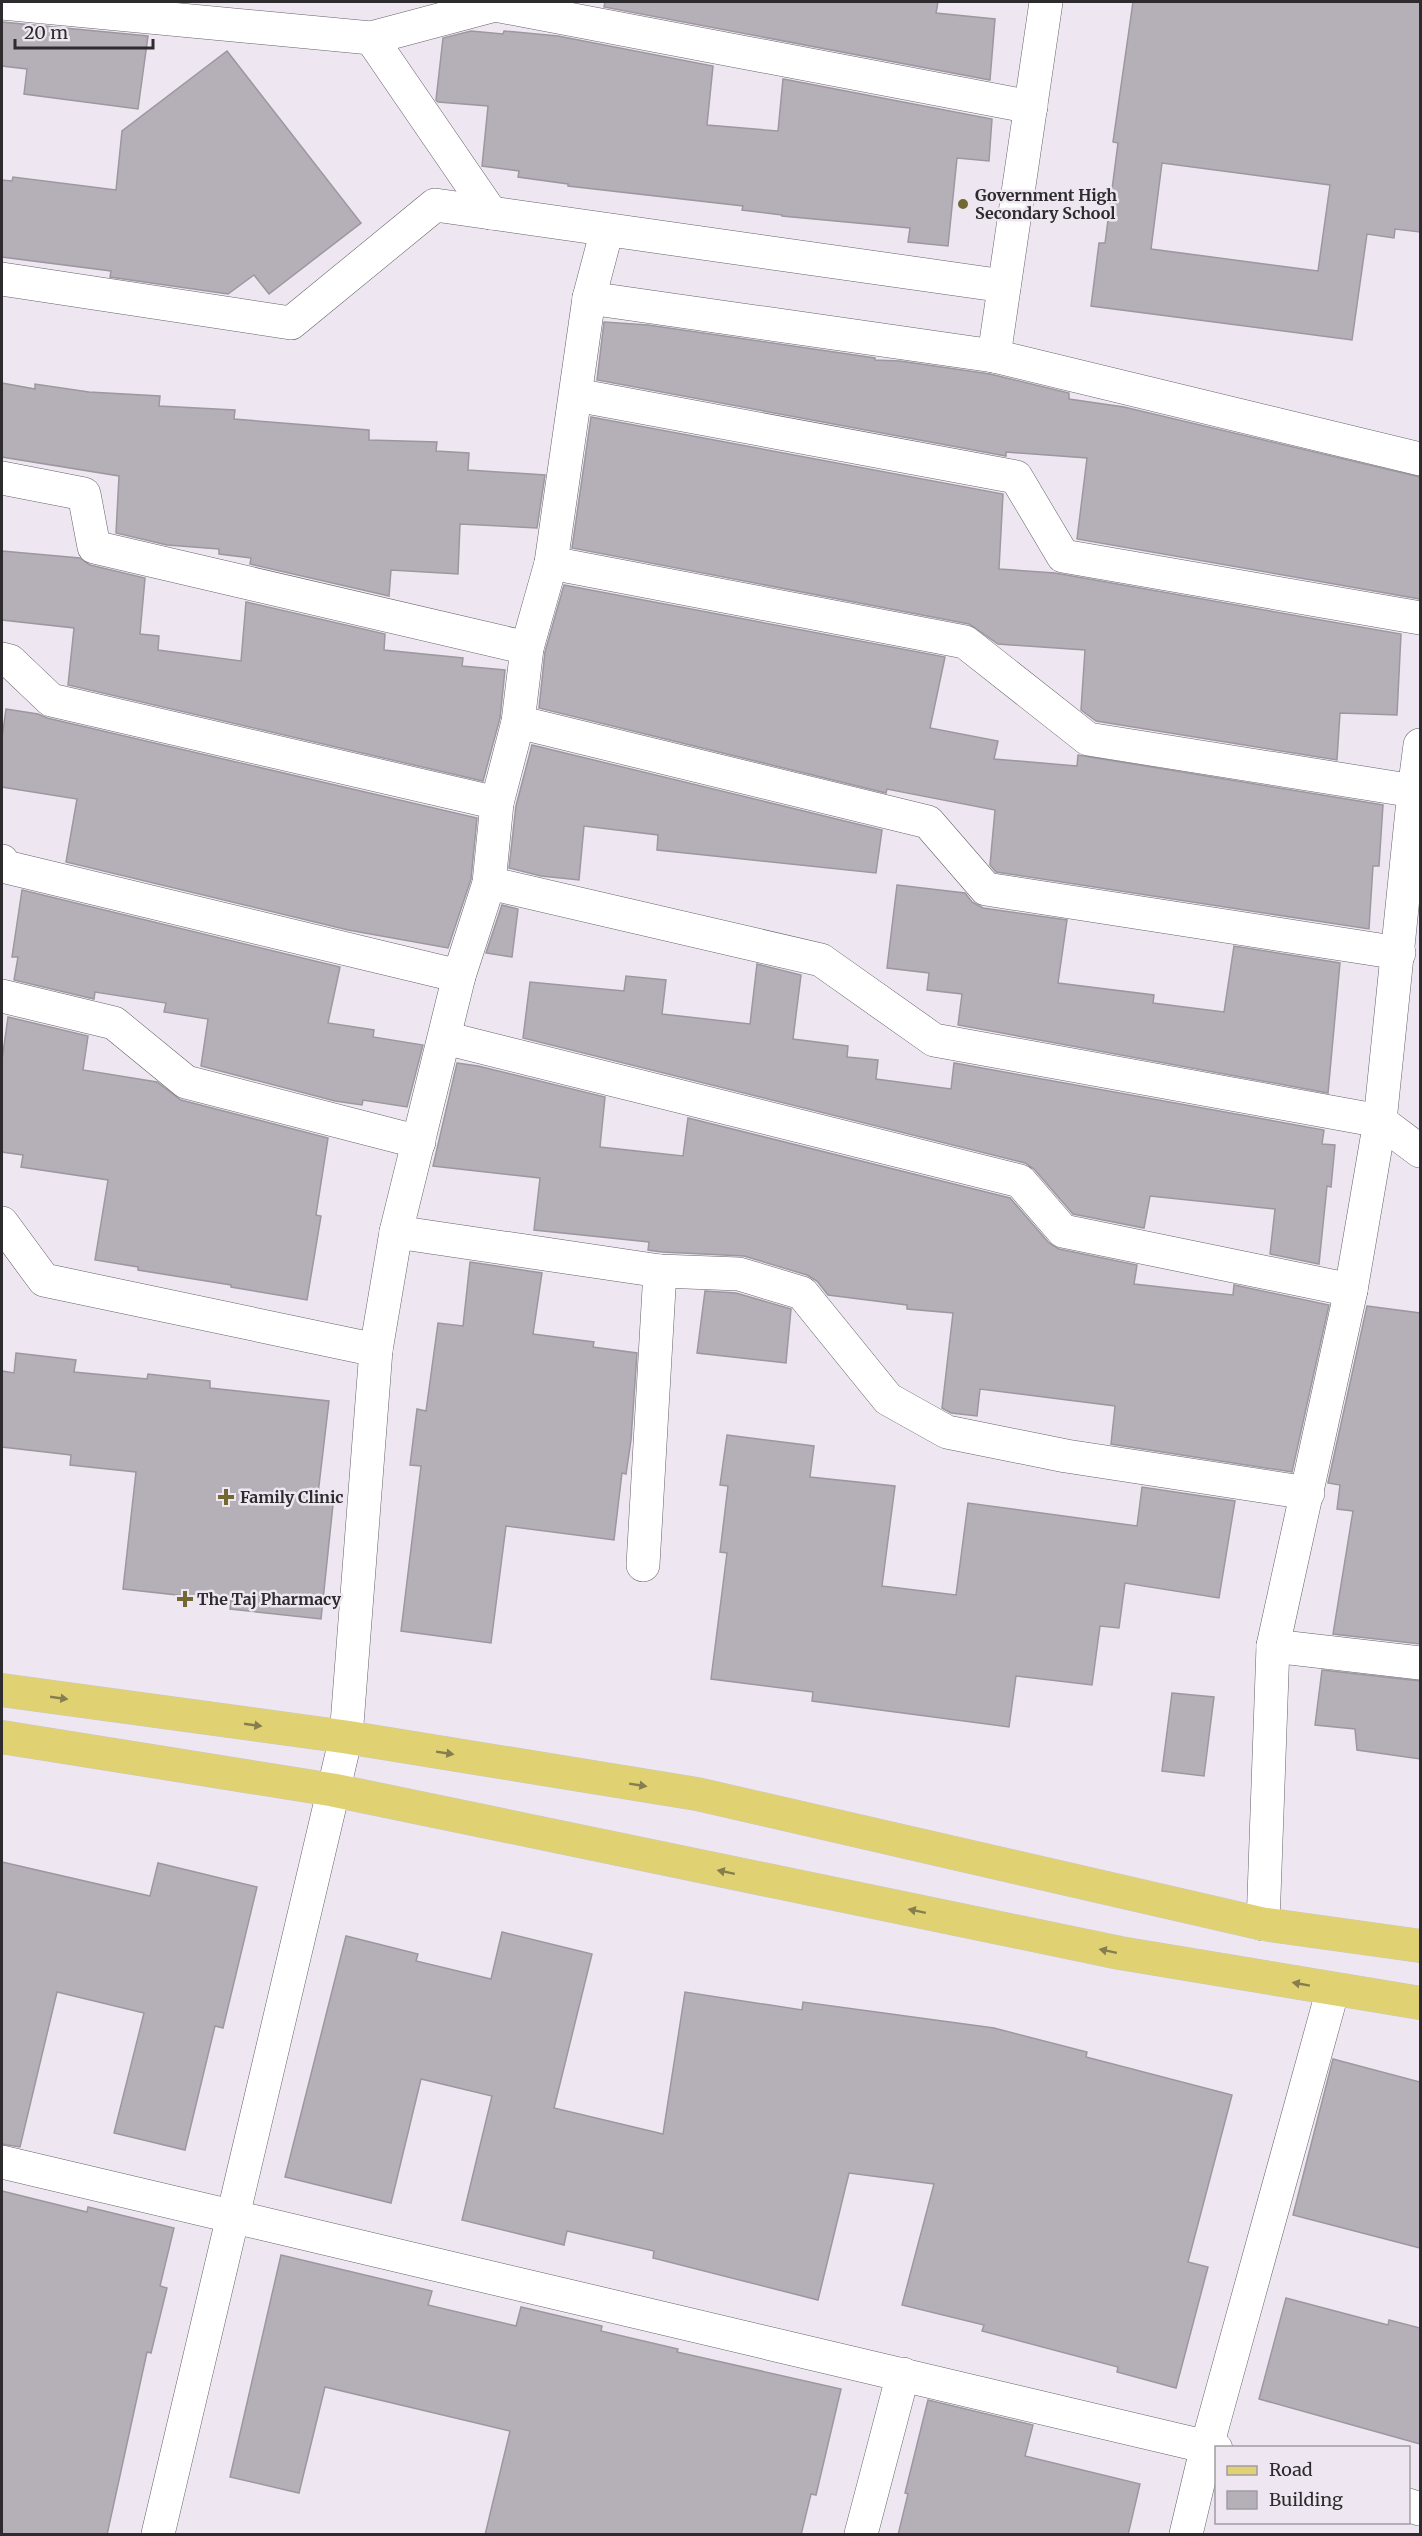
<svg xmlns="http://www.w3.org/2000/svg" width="1422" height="2536" font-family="Merriweather,serif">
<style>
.building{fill:#b5afb8;stroke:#9d97a0;stroke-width:1.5;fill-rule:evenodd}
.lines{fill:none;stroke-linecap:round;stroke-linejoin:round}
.minor-casing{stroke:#666169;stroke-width:34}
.major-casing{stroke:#c9c8c9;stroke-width:34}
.minor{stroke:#fff;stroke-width:33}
.major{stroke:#e0d272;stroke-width:33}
.oneway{fill:#877e50}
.poi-dot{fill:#716834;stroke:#eee7f1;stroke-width:2}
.labels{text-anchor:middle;stroke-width:5;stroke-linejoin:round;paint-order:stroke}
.poi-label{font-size:16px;font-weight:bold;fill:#2e2b2f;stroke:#eee7f1;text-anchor:start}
</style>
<rect width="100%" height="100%" fill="#eee7f1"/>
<g class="building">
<path d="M605,2H938L936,13L995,19L990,80L604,7Z"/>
<path d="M1133,2H1420V232L1395,229L1394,238L1367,234L1352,340L1091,306L1099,243H1105L1118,143L1113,142ZM1162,163L1330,185L1318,271L1151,249Z"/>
<path d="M2,22L148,36L138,109L24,94L27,69L2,66Z"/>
<path d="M471,31L503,34L504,31L558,36L713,66L707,125L778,131L783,79L992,119L989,161L957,158L948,246L908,242L910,228L782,216V215L742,210L743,206L568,186V184L518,177L519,171L482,166L488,106L438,102L436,100L443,38Z"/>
<path d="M227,51L361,223L269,294L254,275L228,294L110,277L111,271L2,257V180L12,181L13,177L116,190L122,131Z"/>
<path d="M604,322L648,325L875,358V360L900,361L990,374L1069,393V399L1124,407L1420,477V599L1077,539L1087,458L1006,452V456L597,380Z"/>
<path d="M2,383L35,389V384L89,392L160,396L159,406L235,410L234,419L369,430V440L437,442L436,451L469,453L468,470L545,475L537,528L460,524L458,574L391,570L389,596L250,564L251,558L219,554V549L167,545L116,533L119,476L2,457Z"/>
<path d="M591,417L1003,494L999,569L1055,573L1401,634L1397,715L1340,713L1337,760L1096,721L1081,710L1085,650L998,644L969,624L572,548Z"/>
<path d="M2,551L80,558L90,565L145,578L140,634L159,636L158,650L241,661L246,602L385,634L384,650L463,658L462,666L505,670L500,718L483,781L68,685L74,628L2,620Z"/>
<path d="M564,585L945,657L930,728L998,741L994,759L1077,766L1078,755L1383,805L1379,866H1373L1369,929L996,872L990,865L995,810L887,789L886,793L539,708L545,652Z"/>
<path d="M6,709L38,714L47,718L477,818L471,879L448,948L348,930L66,862L77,799L2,787V738Z"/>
<path d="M532,745L882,830L876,873L657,850L658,835L584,826L579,880L541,876L509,868L516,806Z"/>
<path d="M897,885L965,893L972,902L983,908L1067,920L1058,983L1154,995L1153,1003L1224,1012L1234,946L1340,963L1328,1093L958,1025L962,994L927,990L929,973L887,968Z"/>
<path d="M22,890L340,967L328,1023L374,1030L373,1037L423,1045L407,1107L363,1100L362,1105L335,1101L201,1066L208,1019L164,1012L166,1003L95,992L94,999L14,980L18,957H12Z"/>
<path d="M502,905L518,909L512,957L486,953Z"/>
<path d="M757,964L801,975L793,1039L848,1046L847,1057L878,1060L876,1079L951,1089L954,1063L1324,1130L1322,1144L1335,1145L1331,1187L1327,1186L1319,1264L1270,1254L1275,1209L1150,1196L1144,1228L1073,1214L1034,1169L1025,1163L523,1038L530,982L624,991L626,976L666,980L662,1014L750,1024Z"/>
<path d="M8,1017L88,1036L83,1070L157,1082L181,1100L328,1138L316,1215L321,1216L307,1300L231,1287V1285L138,1270V1267L95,1260L108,1180L21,1167L23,1155L2,1152V1060Z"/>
<path d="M457,1063L478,1066L605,1097L600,1147L683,1156L688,1118L1010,1198L1049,1243L1059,1249L1137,1265L1134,1284L1233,1295L1234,1285L1329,1305L1292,1472L1111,1444L1115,1406L980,1389L977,1416L951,1413L942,1408L953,1313L907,1309V1305L828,1295L817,1281L807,1275L744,1256L662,1252L648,1250L649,1242L534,1230L540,1178L433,1166Z"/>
<path d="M470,1262L542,1273L533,1334L594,1342L593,1347L637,1353L631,1440L626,1474L622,1473L614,1540L506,1526L491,1643L401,1631L421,1466L410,1465L417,1409L426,1411L438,1323L463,1326Z"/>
<path d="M705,1291L736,1293L791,1309L786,1363L697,1353Z"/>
<path d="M1367,1306L1420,1313V1644L1333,1634L1353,1511L1337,1509L1340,1485L1328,1483Z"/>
<path d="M16,1353L76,1360L74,1372L147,1379L148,1374L210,1381V1388L329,1401L318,1494L334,1495L321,1619L230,1609L231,1601L123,1589L136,1472L70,1465L71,1455L2,1447V1371L14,1373Z"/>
<path d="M727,1435L814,1446L810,1477L895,1486L882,1586L956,1595L968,1503L1137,1526L1142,1487L1235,1501L1219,1598L1125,1583L1119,1628L1100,1626L1092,1685L1016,1676L1009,1727L812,1701L813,1692L711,1679L727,1553L720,1552L728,1486L720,1485Z"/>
<path d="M1322,1670L1420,1681V1759L1357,1750L1355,1729L1315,1725Z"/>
<path d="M1172,1693L1214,1697L1204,1776L1162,1771Z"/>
<path d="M2,1862L150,1896L158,1863L257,1887L223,2028L215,2026L185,2150L114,2133L144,2013L57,1992L20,2147L2,2144Z"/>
<path d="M502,1932L592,1954L554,2108L663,2134L685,1992L802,2010L803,2002L994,2028L1087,2052L1086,2057L1232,2095L1188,2262L1208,2267L1176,2388L1117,2372L1118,2367L982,2331L984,2325L902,2305L934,2184L849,2173L818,2300L653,2258L654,2251L567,2231L564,2245L462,2220L492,2096L421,2079L391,2203L285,2177L346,1936L418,1954L416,1961L491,1979Z"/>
<path d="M1333,2059L1420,2082V2248L1293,2215Z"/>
<path d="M2,2191L87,2212L88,2207L174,2228L160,2286L167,2288L151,2353L147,2352L107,2535H2Z"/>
<path d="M281,2255L432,2291L428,2305L516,2326L521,2307L602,2326L601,2331L678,2349L677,2352L841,2389L816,2495L811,2494L801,2535H485L510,2431L325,2387L299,2493L230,2477Z"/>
<path d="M1286,2298L1388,2325L1389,2320L1420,2328V2444L1259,2399Z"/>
<path d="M928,2400L1033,2425L1025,2456L1140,2484L1128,2535H898L908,2494L905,2493Z"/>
</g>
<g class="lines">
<defs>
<g id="minor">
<path d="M2,3L371,38L495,5L1031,107"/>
<path d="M371,38L491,213"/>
<path d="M2,279L291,323L435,205L1004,286"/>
<path d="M589,298L994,356L1420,459"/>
<path d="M994,356L1046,2"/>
<path d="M576,395L1016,477L1063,556L1420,618"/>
<path d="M2,478L84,494L94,547L527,648"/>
<path d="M551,563L965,642L1088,739L1414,791"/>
<path d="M2,659L10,661L51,700L497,803"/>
<path d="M518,722L928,822L986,889L1399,953"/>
<path d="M2,861L6,867L459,976"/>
<path d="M489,883L821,960L934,1040L1380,1121L1420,1151"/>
<path d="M2,996L114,1023L186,1082L419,1142"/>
<path d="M445,1038L1020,1181L1063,1231L1351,1290"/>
<path d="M2,1223L44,1280L376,1350"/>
<path d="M396,1232L660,1271L739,1274L802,1293L888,1399L947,1432L1066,1456L1308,1493"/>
<path d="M643,1565L660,1271"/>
<path d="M1273,1646L1420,1663"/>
<path d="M1263,1924L1273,1646L1351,1290L1380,1121L1414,791L1420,745"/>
<path d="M2,2162L1216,2449"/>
<path d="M1408,2505L1420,2509"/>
<path d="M158,2534L346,1737L376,1350L396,1232L459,976L489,883L497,803L518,722L527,648L551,563L589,298L607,230"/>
<path d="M861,2534L903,2374"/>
<path d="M1186,2534L1207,2446L1333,1989"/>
</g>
<g id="major">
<path d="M2,1690L346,1737L697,1794L1263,1924L1420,1946"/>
<path d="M2,1737L333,1790L1120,1953L1420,2003"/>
</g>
</defs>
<use href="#minor" class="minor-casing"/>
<use href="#major" class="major-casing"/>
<use href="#minor" class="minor"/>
<use href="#major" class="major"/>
</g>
<defs><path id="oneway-solid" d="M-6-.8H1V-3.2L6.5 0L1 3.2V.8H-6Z" transform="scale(1.5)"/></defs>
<g class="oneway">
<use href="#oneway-solid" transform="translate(59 1698) rotate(8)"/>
<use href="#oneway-solid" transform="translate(253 1725) rotate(8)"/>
<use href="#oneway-solid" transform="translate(445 1753) rotate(9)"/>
<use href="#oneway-solid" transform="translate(638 1785) rotate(9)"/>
<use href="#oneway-solid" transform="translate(726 1872) rotate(-168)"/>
<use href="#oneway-solid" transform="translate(917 1911) rotate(-168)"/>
<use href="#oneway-solid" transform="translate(1108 1951) rotate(-168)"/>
<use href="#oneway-solid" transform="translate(1301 1984) rotate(-170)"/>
</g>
<g class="poi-dot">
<circle cx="963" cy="204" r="6"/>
<path d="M223 1488h6v6h6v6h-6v6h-6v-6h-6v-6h6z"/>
<path d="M182 1590h6v6h6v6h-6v6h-6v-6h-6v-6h6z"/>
</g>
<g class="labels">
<g class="poi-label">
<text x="975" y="201">Government High<tspan x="975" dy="18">Secondary School</tspan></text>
<text x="240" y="1503">Family Clinic</text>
<text x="197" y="1605">The Taj Pharmacy</text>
</g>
</g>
<rect width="1422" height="2536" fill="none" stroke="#2e2b2f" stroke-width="6"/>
<rect x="1215" y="2446" width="195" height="78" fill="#eee7f1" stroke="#a19ca3" stroke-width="1.5"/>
<rect x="1227" y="2466" width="30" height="9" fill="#e0d272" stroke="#a19ca3" stroke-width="1.5"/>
<text x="1269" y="2476" font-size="18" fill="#2e2b2f">Road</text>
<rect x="1227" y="2491" width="30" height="18" fill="#b5afb8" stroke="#a19ca3" stroke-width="1.5"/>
<text x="1269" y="2506" font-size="18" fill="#2e2b2f">Building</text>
<path d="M15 39v9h138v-9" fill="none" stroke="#2e2b2f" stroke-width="3"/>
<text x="24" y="39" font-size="18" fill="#2e2b2f" stroke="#eee7f1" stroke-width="4.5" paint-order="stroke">20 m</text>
</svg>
